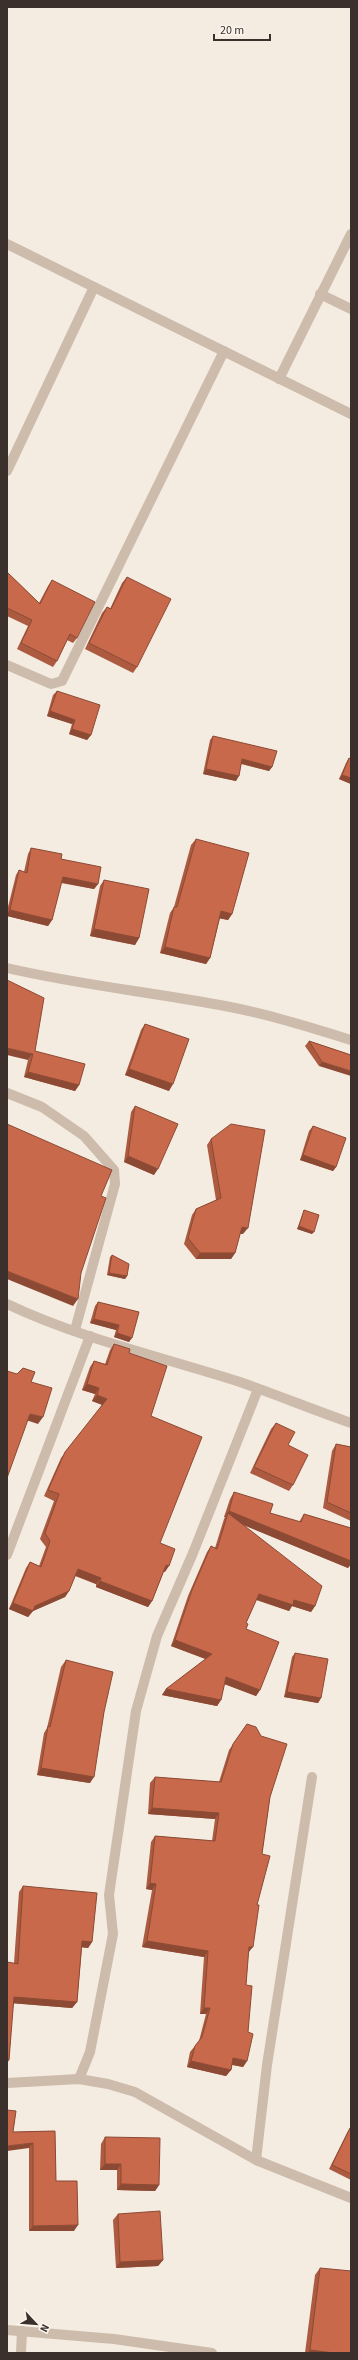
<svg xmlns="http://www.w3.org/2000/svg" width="358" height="2360" font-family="'Source Sans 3',sans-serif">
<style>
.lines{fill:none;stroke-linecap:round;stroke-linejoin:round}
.minor{stroke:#cdbbac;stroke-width:10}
.wall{fill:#ac5a40}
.shaded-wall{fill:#8c4a34}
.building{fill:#c8694b;stroke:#8c4a34}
</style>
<rect width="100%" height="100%" fill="#f4ebe1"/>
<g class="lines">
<g class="minor">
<path d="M7,244L351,414"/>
<path d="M320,294L351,309"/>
<path d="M279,379L351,234"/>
<path d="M7,471L94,287"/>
<path d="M7,665L51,684L62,681L224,351"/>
<path d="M7,968C79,985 152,992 225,1006C268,1014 309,1027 351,1040"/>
<path d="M7,1093L42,1107L84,1136L114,1170L115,1184L75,1330"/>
<path d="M7,1304C81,1339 162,1357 240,1382C277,1395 314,1410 351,1423"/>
<path d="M7,1555L90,1336"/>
<path d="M79,2079L90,2052L113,1934L109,1895L136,1711L157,1636L193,1553L258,1389"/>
<path d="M7,2083L79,2079L108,2084L135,2092L256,2160L351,2198"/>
<path d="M256,2160L267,2065L312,1777"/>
<path d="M7,2330L114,2339L212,2353"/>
<path d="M21,2353L22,2331"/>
</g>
</g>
<g class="wall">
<path d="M7,572L39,603L48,586L52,580L77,638L73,643L67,640L57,661L53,667L17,649L28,626L7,616Z"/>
<path d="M127,577L137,667L133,673L85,649L102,613L107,607L110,609L122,583Z"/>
<path d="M57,691L91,735L87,740L69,734L72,724L47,716L53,695Z"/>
<path d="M213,736L272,767L269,771L241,764L236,781L203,774L210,740Z"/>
<path d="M349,758L351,784L339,779L346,763Z"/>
<path d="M196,839L232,914L228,920L220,918L210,958L206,964L160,953L170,913L174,907L191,845Z"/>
<path d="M31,848L61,859L98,884L94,889L61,883L52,920L48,926L7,916V911L16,875L19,870L24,872L28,854Z"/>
<path d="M104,880L139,938L135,945L90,936L100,886Z"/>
<path d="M145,1024L169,1091L125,1075L141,1030Z"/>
<path d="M309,1041L351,1055L319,1066L305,1046Z"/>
<path d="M35,1051L79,1085L75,1091L24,1077L28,1060Z"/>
<path d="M135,1106L154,1175L124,1162L131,1112Z"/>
<path d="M313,1126L336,1167L333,1171L300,1160L309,1131Z"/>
<path d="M211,1139L243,1234H240L235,1253L231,1259H196L184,1244L192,1215L196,1209L216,1200L207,1145Z"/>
<path d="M304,1210L312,1234L297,1229L303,1213Z"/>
<path d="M112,1255L127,1276L125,1279L107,1275L110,1257Z"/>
<path d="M98,1302L139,1312L129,1342L114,1337L116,1330L90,1323L95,1306Z"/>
<path d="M114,1344L129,1353L151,1416L160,1543L165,1572L164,1571L152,1601L148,1607L96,1587V1584L75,1576L69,1591L65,1597L33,1611L28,1617L9,1609L26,1568L30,1562L39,1566L46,1547L40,1539L54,1501L44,1496L61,1458L102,1405L92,1401L95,1394L82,1390L90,1367L94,1361L105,1364L110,1350Z"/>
<path d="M276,1423L288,1445L293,1485L289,1491L250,1473L271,1429Z"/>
<path d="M336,1444L351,1447V1521L323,1508L332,1451Z"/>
<path d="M234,1492L270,1513L299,1522L304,1514L351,1528V1564L348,1568L242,1524L315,1606L311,1612L292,1606L289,1611L256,1600L246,1623V1629L260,1690L256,1696L224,1684L221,1700L217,1706L162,1695L166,1689L206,1659L171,1646L188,1596L207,1552L211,1546L215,1548L224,1519L225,1517H224L230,1499Z"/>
<path d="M295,1653L321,1698L318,1703L284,1697L292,1657Z"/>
<path d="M66,1660L104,1712L90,1783L37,1775L44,1733L47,1728L61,1667Z"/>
<path d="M247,1724L270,1797L262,1854L257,1905L248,1953L246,1985L248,2032L247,2061L243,2067L232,2065L231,2070L226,2076L187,2067L190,2052L199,2041L206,2014H200L204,1957L142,1947L152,1890L146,1889L151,1842L155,1836L212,1841L215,1819L148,1814L150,1783L155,1777L219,1782L229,1750Z"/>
<path d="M23,1886L92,1942L88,1948L82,1947L77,2002L72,2008L13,2003L9,2060L7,2064V1962L14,1963L19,1892Z"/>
<path d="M350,2128L351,2129V2180L329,2169L347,2133Z"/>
<path d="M55,2131L56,2181L74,2231H29V2148L13,2132Z"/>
<path d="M105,2137L159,2185L155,2191L117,2190V2170H100L101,2144Z"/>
<path d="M118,2214L163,2260L158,2266L116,2268L113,2220Z"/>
<path d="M320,2268L351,2353H305L315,2275Z"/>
</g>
<g class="shaded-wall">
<path d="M50,711L75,720L72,724L47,716Z"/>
<path d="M72,729L91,735L87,740L69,734Z"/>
<path d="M242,759L272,767L269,771L239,763Z"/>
<path d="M206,769L239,776L236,781L203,774Z"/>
<path d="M342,775L351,778V784L339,779Z"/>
<path d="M63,877L98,884L94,889L59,882Z"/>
<path d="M10,910L52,920L48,926L7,916V914Z"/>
<path d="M221,911L232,914L228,920L217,918Z"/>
<path d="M94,929L139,938L135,945L90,936Z"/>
<path d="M165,947L210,958L206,964L160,953Z"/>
<path d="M7,1048L33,1054L28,1060L7,1055Z"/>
<path d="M322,1062L351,1071V1076L319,1066Z"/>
<path d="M129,1069L173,1084L169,1091L125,1075Z"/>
<path d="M28,1072L79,1085L75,1091L24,1077Z"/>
<path d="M303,1155L336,1167L333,1171L300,1160Z"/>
<path d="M128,1156L158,1169L154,1175L124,1162Z"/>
<path d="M299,1226L314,1232L312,1234L297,1229Z"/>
<path d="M242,1227L248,1228L243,1234L238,1233Z"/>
<path d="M200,1253H235L231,1259H196Z"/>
<path d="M7,1271L78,1299L73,1306L7,1279Z"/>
<path d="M109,1273L127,1276L125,1279L107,1275Z"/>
<path d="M94,1319L119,1325L116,1330L90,1323Z"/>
<path d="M117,1333L132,1338L129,1342L114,1337Z"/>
<path d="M87,1384L99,1388L95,1394L82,1390Z"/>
<path d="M97,1395L107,1399L103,1405L92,1401Z"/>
<path d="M30,1414L43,1417L38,1424L26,1420Z"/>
<path d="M229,1511L351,1561V1564L348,1568L226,1518L228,1513L225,1517H224Z"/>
<path d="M166,1565L169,1566L165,1572L162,1571Z"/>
<path d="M78,1569L101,1578L96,1584L74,1575Z"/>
<path d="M100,1581L152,1601L148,1607L96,1587Z"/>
<path d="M69,1591L65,1597L33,1611L28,1617L9,1609L13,1603L35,1606Z"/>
<path d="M259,1594L294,1600L315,1606L311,1612L292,1606L289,1611L255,1599Z"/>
<path d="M175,1640L212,1654L208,1660L171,1646Z"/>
<path d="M226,1677L260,1690L256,1696L222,1683Z"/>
<path d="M166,1689L221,1700L217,1706L162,1695Z"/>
<path d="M287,1692L321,1698L318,1703L284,1697Z"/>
<path d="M41,1768L94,1777L90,1783L37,1775Z"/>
<path d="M152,1808L219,1813L215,1819L148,1814Z"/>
<path d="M150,1883L156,1884L152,1890L146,1889Z"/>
<path d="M82,1941L92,1942L88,1948L78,1947Z"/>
<path d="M147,1941L208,1951L204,1957L142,1947Z"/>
<path d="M249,1947H253L248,1953Z"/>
<path d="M14,1997L77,2002L72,2008L9,2003Z"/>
<path d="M204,2008H210L206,2014H200Z"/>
<path d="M233,2058L247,2061L243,2067L229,2064Z"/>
<path d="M191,2061L231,2070L226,2076L187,2067Z"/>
<path d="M33,2143L29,2148L7,2151V2146Z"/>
<path d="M105,2164H121L117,2170H100Z"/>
<path d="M121,2184L159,2185L155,2191L117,2190Z"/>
<path d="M78,2225L74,2231H29L33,2226Z"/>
<path d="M163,2260L158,2266L116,2268L120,2262Z"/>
<path d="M310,2350L334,2353H307Z"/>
</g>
<g class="building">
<path d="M7,572L40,604L52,580L95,602L77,638L70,634L57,661L21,643L32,620L7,608Z"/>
<path d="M127,577L171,599L137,667L89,643L107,607L111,609Z"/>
<path d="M57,691L100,705L91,735L72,729L75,720L50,711Z"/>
<path d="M213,736L277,751L272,767L242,759L239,776L206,769Z"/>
<path d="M349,758L351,759V778L342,775Z"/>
<path d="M196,839L249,853L232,914L221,911L210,958L165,947L174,907H177Z"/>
<path d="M31,848L62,854L61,859L101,867L98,884L63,877L52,920L10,910L19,870L27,873Z"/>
<path d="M104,880L149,889L139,938L94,929Z"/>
<path d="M7,980L44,998L35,1051L85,1064L79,1085L28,1072L33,1054L7,1048Z"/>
<path d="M145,1024L189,1039L173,1084L129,1069Z"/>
<path d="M309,1041L351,1055V1071L322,1062Z"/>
<path d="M135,1106L178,1124L158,1169L128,1156Z"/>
<path d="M7,1124L112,1170L101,1196L106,1198L81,1273L78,1299L7,1271Z"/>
<path d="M231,1124L265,1130L248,1228L242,1227L235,1253H200L188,1238L196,1209L221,1198L211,1139Z"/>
<path d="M313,1126L346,1138L336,1167L303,1155Z"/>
<path d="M304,1210L319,1215L314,1232L299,1226Z"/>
<path d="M112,1255L129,1264L127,1276L109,1273Z"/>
<path d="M98,1302L139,1312L132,1338L117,1333L119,1325L94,1319Z"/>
<path d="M114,1344L130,1349L129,1353L167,1366L151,1416L202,1437L160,1543L175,1549L169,1566L166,1565L152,1601L100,1581L101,1578L78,1569L69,1591L35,1606L33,1611L13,1603L30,1562L41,1567L50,1541L45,1533L59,1494L48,1490L65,1452L107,1399L97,1395L99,1388L87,1384L94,1361L107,1365Z"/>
<path d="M23,1368L35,1372L31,1382L52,1388L43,1417L30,1414L7,1478V1371L17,1374Z"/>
<path d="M276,1423L295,1432L288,1445L308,1455L293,1485L254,1467Z"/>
<path d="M336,1444L351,1447V1513L327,1502Z"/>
<path d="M234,1492L273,1504L270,1513L301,1522L304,1514L351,1528V1561L229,1511Z"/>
<path d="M228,1513L322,1586L315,1606L294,1600L293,1605L259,1594L246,1623L248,1624L246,1629L279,1642L260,1690L226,1677L221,1700L166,1689L212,1654L175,1640L192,1590L211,1546L217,1549Z"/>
<path d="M295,1653L328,1659L321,1698L287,1692Z"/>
<path d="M66,1660L113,1672L104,1712L94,1777L41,1768L48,1726L50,1727Z"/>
<path d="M247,1724L256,1727L261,1736L287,1744L270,1797L262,1854L270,1856L257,1905H259L253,1947H249L246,1985L252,1986L248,2032L253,2034L247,2061L233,2058L231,2070L191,2061L195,2046L202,2037L210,2008H204L208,1951L147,1941L156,1884L150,1883L155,1836L215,1841L219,1813L152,1808L155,1777L221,1782L233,1744Z"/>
<path d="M23,1886L97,1893L92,1942L82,1941L77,2002L14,1997L9,2060H7V1962L18,1964Z"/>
<path d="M7,2110L16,2111L13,2132L55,2131L56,2181H77L78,2225L33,2226V2143L7,2146Z"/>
<path d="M350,2128L351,2129V2174L332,2165Z"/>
<path d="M105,2137L160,2138L159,2185L121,2184V2164H105Z"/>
<path d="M160,2211L163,2260L120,2262L118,2214Z"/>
<path d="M320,2268L351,2271V2353H334L310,2350Z"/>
</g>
<rect width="358" height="2360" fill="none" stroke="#3b302b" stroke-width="16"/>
<g transform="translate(36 2324) rotate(116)" stroke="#fbf5ee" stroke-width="3" paint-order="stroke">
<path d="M0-3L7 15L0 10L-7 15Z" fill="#3b302b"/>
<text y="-6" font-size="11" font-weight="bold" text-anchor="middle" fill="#3b302b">N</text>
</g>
<path d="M214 34v6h56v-6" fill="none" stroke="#3b302b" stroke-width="2"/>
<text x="220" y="34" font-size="12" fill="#3b302b" stroke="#fbf5ee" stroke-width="3" paint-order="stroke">20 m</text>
</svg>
